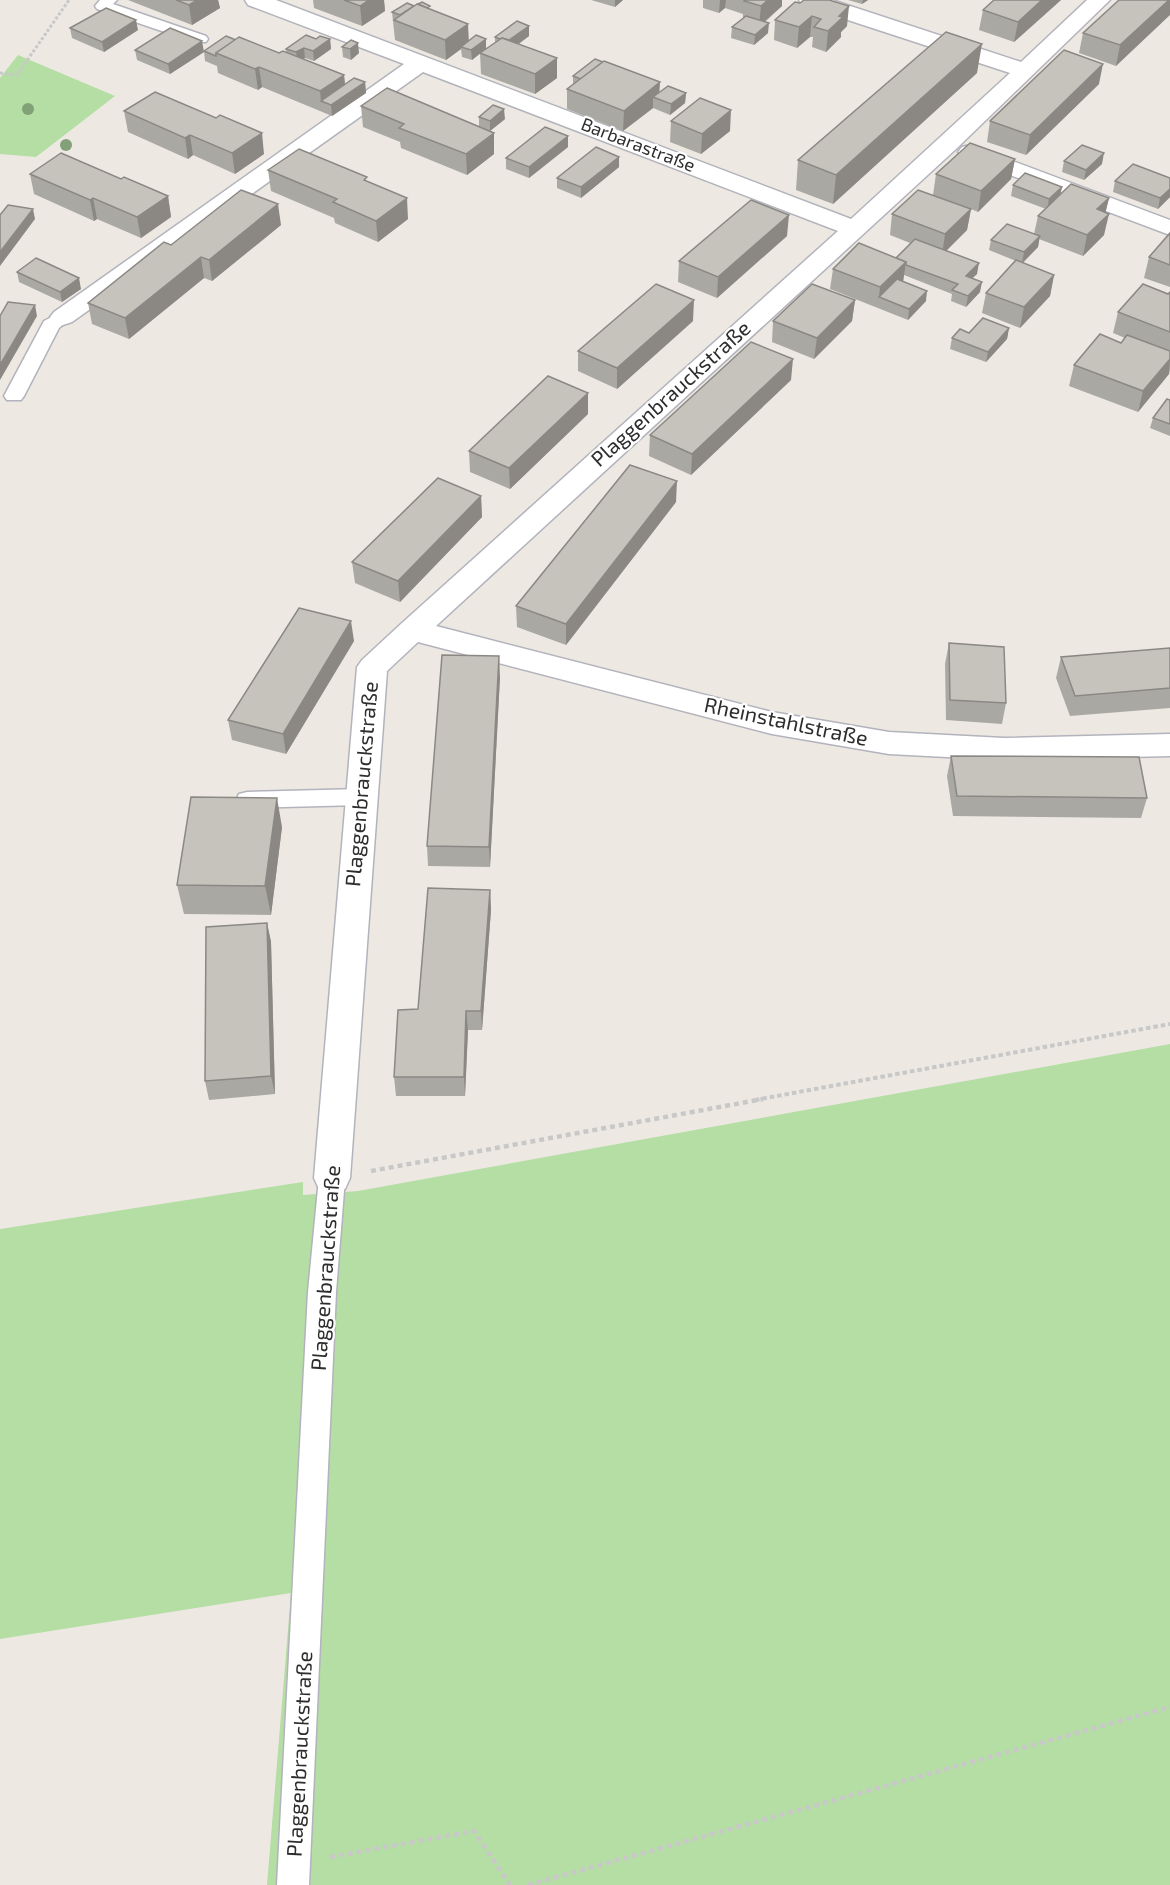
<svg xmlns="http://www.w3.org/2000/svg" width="1170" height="1885" font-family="'Exo 2',sans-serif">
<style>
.green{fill:#b4dea4}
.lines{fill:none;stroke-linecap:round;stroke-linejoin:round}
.service-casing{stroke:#b2b3bc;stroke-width:3}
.minor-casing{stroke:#b2b3bc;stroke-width:3}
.path-far2{stroke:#c8c8c8;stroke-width:3;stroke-dasharray:3 2;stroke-linecap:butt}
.path-far1{stroke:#c8c8c8;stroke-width:4;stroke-dasharray:4.5 3;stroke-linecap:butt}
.path{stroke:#c8c8c8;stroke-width:4.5;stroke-dasharray:5 4;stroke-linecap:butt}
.service{fill:#fff;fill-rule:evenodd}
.minor{fill:#fff;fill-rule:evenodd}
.tree{fill:#83a178}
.wall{fill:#aaa8a3}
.shaded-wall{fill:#8b8884}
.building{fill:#c6c3bd;stroke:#8b8884;stroke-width:1.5}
.labels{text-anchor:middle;stroke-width:4.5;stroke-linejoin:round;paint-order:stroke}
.far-street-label{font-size:18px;fill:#2d2d2d;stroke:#fff}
.street-label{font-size:21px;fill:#2d2d2d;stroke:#fff}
</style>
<rect width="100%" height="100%" fill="#ede9e2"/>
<g class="green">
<path d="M18,55L115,96L36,157L0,154V78Z"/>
<path d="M1170,1044V1885H267L291,1593L0,1639V1229L303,1182V1195L358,1191Z"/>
</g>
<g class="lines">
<defs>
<g id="service">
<path d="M100,0H117L113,4L206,36L208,39L206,42H194L97,9L95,6Z"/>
<path d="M63,311L70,313L72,317L59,328L24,396L21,400H7L4,396L44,321Z"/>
<path d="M361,789L369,791L372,797L369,803L361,805L247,808L239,806L236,800L239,794L247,792Z"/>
<path d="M332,1167L341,1170L345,1178L336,1292L309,1885H277L308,1292L319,1178L323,1170Z"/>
</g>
<g id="minor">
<path d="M245,0H276L851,219L1010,73L802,5L799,0H832L1021,62L1087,0H1110L956,149L436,626L772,712L889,732L1004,738L1170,734V756L1004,760L889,754L772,734L418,642L387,671L350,1178L345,1189L332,1193L319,1189L314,1178L357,667L362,660L402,623L838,231L423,72L72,322L63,325L54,322L50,317L54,312L404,64L248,5Z"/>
<path d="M970,145L1170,220V235L962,157L958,152L962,147Z"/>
</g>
</defs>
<use href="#service" class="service-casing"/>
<use href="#minor" class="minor-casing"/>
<path class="path-far2" d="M0,73L17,75L69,0"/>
<path class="path-far1" d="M755,1100L1170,1024"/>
<g class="path">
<path d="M371,1171L763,1099"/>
<path d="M330,1857L474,1831L510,1885"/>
<path d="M528,1885L1170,1707"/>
</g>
<use href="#service" class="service"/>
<use href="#minor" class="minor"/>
</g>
<g class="tree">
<circle cx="28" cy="109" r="6"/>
<circle cx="66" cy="145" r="6"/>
</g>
<g class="wall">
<path d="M128,0H218L220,8L192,25Z"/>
<path d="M313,0H384L385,11L362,26L314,8Z"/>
<path d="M591,0H623L615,7Z"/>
<path d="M703,0H782V6L765,22L768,33L754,45L731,38L732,27L743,18V14L725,8L719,13L703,8Z"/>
<path d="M848,0H868L862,4Z"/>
<path d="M1061,0L1014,42L979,30L983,10Z"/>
<path d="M1170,0L1116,66L1079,53L1083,33Z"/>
<path d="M795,2L847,26L841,32V37L826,52L812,47L813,37H810L797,48L774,40L775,20Z"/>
<path d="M430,9L469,40L486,49L495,43V37L529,26V36L519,44L557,78L535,94L481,74L480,53L472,60L462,57L461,49L446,60L395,40L392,12Z"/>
<path d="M70,28L138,30L104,52L72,38Z"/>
<path d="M316,39H330L331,49L314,61L305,58L303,59L344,75L345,85L365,82L366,93L332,116L262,87L258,90L218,73L217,66L205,61L204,51L236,40L279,53L286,52V49Z"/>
<path d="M342,47L359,53L351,60L343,57Z"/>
<path d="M135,50L204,52L170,74L137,60Z"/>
<path d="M977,73L833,204L796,190L798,160Z"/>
<path d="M573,76L660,92L686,93L685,103L670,115L653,108L623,131L567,109V89L573,85Z"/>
<path d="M1099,84L1026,155L987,142L990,121Z"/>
<path d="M361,106L479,127V117L505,119L490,131L494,133V154L467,175L401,148L400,142L363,127Z"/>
<path d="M124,111L216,118L264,154L235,174L193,155L188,159L128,132Z"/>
<path d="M671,121L730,131L701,154L670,142Z"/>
<path d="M568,147L529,178L506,169V158Z"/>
<path d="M619,157V167L581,198L557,188V178Z"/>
<path d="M1015,159L1011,179L978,212L971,209L967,230L946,251L977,274L972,278L980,292L966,307L951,301L952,294L904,275L903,281L926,301L908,320L830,289L833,269L896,258L910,243L890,235L892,214L933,195L936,174Z"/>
<path d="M1064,161L1102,164L1084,180L1062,172Z"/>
<path d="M268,170L367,181L408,219L378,242L335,223L334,218L271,191Z"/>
<path d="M30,174L121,179L168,196L171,217L141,238L97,219L94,221L34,194Z"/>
<path d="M1170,178V197L1158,209L1113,192L1115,181Z"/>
<path d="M1013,185L1062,187L1060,195L1109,198L1105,213L1104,235L1083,256L1039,239L1038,247L1023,263L1054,275L1050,296L1020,328L982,313L986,293L1016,261L989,250L991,240L1034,234L1038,216L1046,209L1011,196Z"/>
<path d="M281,225L212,281L204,278L129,339L92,324L88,303L171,245Z"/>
<path d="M1170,233V287L1144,278L1149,257Z"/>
<path d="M787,236L717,298L678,282L679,261Z"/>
<path d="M17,272L81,289L62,302L19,282Z"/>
<path d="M1170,292V370L1169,374L1138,412L1069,386L1074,365L1121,343L1125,338L1113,333L1118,312L1168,294Z"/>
<path d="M855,300L852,321L814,359L772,342L773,321Z"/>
<path d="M693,321L617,389L578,371V351Z"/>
<path d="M1009,328L1007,339L986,362L950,349L952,338L969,333Z"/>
<path d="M791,380L691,475L649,456L650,435Z"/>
<path d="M1170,400V436L1150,428L1153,418Z"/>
<path d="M588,414L510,489L470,472L469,451Z"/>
<path d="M481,496L482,517L400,602L355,583L352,562Z"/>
<path d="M676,502L566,645L517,627L516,606Z"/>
<path d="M354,641L286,754L232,740L228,720Z"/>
<path d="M949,643L1006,703L1002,724L946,720L945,664Z"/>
<path d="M1170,648V708L1070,716L1056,678L1061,657Z"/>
<path d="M500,677L490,867L428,866L427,846Z"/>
<path d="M951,756L1147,798L1141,818L953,816L947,776Z"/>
<path d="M282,827L271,915L184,914L177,885Z"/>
<path d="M490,890L491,910L482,1030H468L465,1096H396L394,1077L418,1009Z"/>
<path d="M267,923L271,942L275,1094L209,1100L205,1081Z"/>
</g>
<g class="shaded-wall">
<path d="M197,0H218L220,8L192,25L189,5Z"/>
<path d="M369,0H384L385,11L362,26L360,6Z"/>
<path d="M615,0H623L615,7Z"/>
<path d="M720,0H726L725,8L719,13Z"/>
<path d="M768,0H782V6L759,26L761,6Z"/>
<path d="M863,0H868L862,4Z"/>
<path d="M1042,0H1061L1014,42L1018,22Z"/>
<path d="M1169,0H1170V15L1116,66L1120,45Z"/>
<path d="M849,6L847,26L841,32V37L826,52L828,31L839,16Z"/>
<path d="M812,16L810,37L797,48L799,27Z"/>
<path d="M136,20L138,30L104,52L102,42Z"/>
<path d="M769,23L768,33L754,45L755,35Z"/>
<path d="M468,24L469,44L461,47V49L446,60L445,40Z"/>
<path d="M529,26V36L507,52V42Z"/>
<path d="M330,39L331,49L314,61L313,51Z"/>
<path d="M486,39V49L472,60L471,50Z"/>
<path d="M202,41L204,52L170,74L168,64Z"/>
<path d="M358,43L359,53L351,60L350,49Z"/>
<path d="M982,44L977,73L833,204L836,175Z"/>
<path d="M304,48L305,58L298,63L296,52Z"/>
<path d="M557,58V78L535,94V74Z"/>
<path d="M1103,64L1099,84L1026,155L1030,135Z"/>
<path d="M259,67L262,87L258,90L255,69Z"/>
<path d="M344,75L346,95L365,82L366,93L332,116L331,105L321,101L322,112L320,91Z"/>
<path d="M660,82L659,100L653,97V108L623,131L624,111Z"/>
<path d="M686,93L685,103L670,115L671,104Z"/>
<path d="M504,109L505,119L490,131V121Z"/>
<path d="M731,110L730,131L701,154L702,134Z"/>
<path d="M262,133L264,154L235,174L232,153Z"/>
<path d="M494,133V154L467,175L466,154Z"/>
<path d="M190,135L193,155L188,159L185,138Z"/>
<path d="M568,136V147L529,178V167Z"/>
<path d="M1104,153L1102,164L1084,180L1086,170Z"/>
<path d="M619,157V167L581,198V187Z"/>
<path d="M1015,159L1011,179L978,212L981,191Z"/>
<path d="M1062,187L1060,197L1047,210L1049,199Z"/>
<path d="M1170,189V197L1158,209L1160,198Z"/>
<path d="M168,196L171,217L141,238L137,217Z"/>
<path d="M93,198L97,219L94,221L90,200Z"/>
<path d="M407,198L408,219L378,242L376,221Z"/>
<path d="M1109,198L1104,219L1109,214L1104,235L1083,256L1087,235L1097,209Z"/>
<path d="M278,204L281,225L212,281L209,260Z"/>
<path d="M33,209L35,219L0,266V252Z"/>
<path d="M971,209L967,230L942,255L945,234Z"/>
<path d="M789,215L787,236L717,298L718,277Z"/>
<path d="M1040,236L1038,247L1022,263L1024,252Z"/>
<path d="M201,257L204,278L129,339L125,318Z"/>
<path d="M906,262L903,282L879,297L878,308L880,287Z"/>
<path d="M979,263L977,274L964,286L966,276Z"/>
<path d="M1054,275L1050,296L1020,328L1024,307Z"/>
<path d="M79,278L81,289L62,302L60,292Z"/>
<path d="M982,282L980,292L966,307L968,296Z"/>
<path d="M927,291L926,301L908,320L909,309Z"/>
<path d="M694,300L693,321L617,389V368Z"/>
<path d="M855,300L852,321L814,359L817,338Z"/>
<path d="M35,305L37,316L0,380V365Z"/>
<path d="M1009,328L1007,339L986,362L988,352Z"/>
<path d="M793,359L791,380L691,475L692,454Z"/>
<path d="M1170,359L1169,374L1138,412L1143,391Z"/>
<path d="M588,393V414L510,489L509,468Z"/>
<path d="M677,481L676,502L566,645V624Z"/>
<path d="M481,496L482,517L400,602L398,581Z"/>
<path d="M351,621L354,641L286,754L283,734Z"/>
<path d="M499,656L500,677L490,867L489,847Z"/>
<path d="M277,798L282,827L271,915L265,886Z"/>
<path d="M490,890L491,910L482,1030L481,1011Z"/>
<path d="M267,923L271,942L275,1094L271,1076Z"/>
<path d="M466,1011L468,1030L465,1096L464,1077Z"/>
</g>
<g class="building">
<path d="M176,0H197L189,5Z"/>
<path d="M344,0H369L360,6Z"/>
<path d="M745,0H768L761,6L744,1Z"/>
<path d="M804,0H829L849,6L839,16L843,17L828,31L814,27L821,19L812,16L799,27L775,20L795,2L800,3Z"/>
<path d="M994,0H1042L1018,22L983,10Z"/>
<path d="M1119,0H1169L1120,45L1083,33Z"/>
<path d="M422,2L430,6L427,8L418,4Z"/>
<path d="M407,3L414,6L400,15L392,12Z"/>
<path d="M417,4L468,24L445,40L394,20Z"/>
<path d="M106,8L136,20L102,42L70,28Z"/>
<path d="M746,16L769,23L755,35L732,27Z"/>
<path d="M517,21L529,26L509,40L502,38L500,39L495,37Z"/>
<path d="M170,28L202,41L168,64L135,50Z"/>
<path d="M946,32L982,44L836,175L798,160Z"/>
<path d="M306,35L316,39L320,36L330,39L313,51L304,48L296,52L286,49Z"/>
<path d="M476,35L486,39L471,50L461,47Z"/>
<path d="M226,36L236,40L216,53V56L204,51Z"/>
<path d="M239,37L279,53L283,51L344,75L320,91L259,67L255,69L216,53Z"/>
<path d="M502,38L557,58L535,74L480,53Z"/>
<path d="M351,40L358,43L350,49L342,47Z"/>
<path d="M1064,50L1103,64L1030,135L990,121Z"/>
<path d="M595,59L603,62L581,79L573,76Z"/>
<path d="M604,61L660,82L624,111L567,89Z"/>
<path d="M354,78L365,82L331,105L321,101Z"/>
<path d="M668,86L686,93L671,104L653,97Z"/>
<path d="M387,88L494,133L466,154L399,128L404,124L361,106Z"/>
<path d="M155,92L216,118L220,115L262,133L232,153L190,135L185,138L124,111Z"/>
<path d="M700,98L731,110L702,134L671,121Z"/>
<path d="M493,105L504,109L490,121L479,117Z"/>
<path d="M545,127L568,136L529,167L506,158Z"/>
<path d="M970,143L1015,159L981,191L936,174Z"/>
<path d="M1082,145L1104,153L1086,170L1064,161Z"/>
<path d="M596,147L619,157L581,187L557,178Z"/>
<path d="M299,149L367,177L364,180L407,198L376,221L333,202L337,199L268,170Z"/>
<path d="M61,153L121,179L124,177L168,196L137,217L93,198L90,200L30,174Z"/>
<path d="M1133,164L1170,178V189L1160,198L1115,181Z"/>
<path d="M1025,173L1062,187L1049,199L1013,185Z"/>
<path d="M1071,184L1109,198L1097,209L1109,214L1087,235L1038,216Z"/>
<path d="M241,190L278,204L209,260L201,257L125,318L88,303L164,242L171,245Z"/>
<path d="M918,190L971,209L945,234L892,214Z"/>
<path d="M751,200L789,215L718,277L679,261Z"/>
<path d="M8,205L33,209L0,252V215Z"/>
<path d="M1007,224L1040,236L1024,252L991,240Z"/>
<path d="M1170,233V265L1149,257Z"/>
<path d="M915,239L979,263L966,276L982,282L968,296L952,290L958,284L906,265V262L896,258Z"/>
<path d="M859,243L906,262L880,287L833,269Z"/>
<path d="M36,258L79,278L60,292L17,272Z"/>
<path d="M1016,260L1054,275L1024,307L986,293Z"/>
<path d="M897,279L927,291L909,309L879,297Z"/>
<path d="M656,284L694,300L617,368L578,351Z"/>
<path d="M812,284L855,300L817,338L773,321Z"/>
<path d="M1143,284L1168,294L1170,292V332L1118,312Z"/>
<path d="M8,302L35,305L0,365V316Z"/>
<path d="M983,318L1009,328L988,352L952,338L960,329L969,333Z"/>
<path d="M1100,334L1121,343L1127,335L1170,351V359L1143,391L1074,365Z"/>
<path d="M751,342L793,359L692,454L650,435Z"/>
<path d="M548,376L588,393L509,468L469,451Z"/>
<path d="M1167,399L1170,400V424L1153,418Z"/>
<path d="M630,465L677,481L566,624L516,606Z"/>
<path d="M438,478L481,496L398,581L352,562Z"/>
<path d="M299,608L351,621L283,734L228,720Z"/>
<path d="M949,643L1004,647L1006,703L950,700Z"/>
<path d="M1170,648V688L1075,696L1061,657Z"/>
<path d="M442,655L499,656L489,847L427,846Z"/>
<path d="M951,756L1139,757L1147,798L957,796Z"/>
<path d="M191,797L277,798L265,886L177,885Z"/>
<path d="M428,888L490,890L481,1011H466L464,1077H394L398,1010L418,1009Z"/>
<path d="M267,923L271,1076L205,1081L206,927Z"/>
</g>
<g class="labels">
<g class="far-street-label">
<text transform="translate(638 145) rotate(21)" y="6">Barbarastraße</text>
</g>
<g class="street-label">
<text transform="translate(671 394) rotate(-42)" y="7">Plaggenbrauckstraße</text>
<text transform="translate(786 722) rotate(12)" y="7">Rheinstahlstraße</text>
<text transform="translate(362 784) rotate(-85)" y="7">Plaggenbrauckstraße</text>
<text transform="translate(326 1268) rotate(-86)" y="7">Plaggenbrauckstraße</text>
<text transform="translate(300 1754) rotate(-87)" y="7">Plaggenbrauckstraße</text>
</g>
</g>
</svg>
